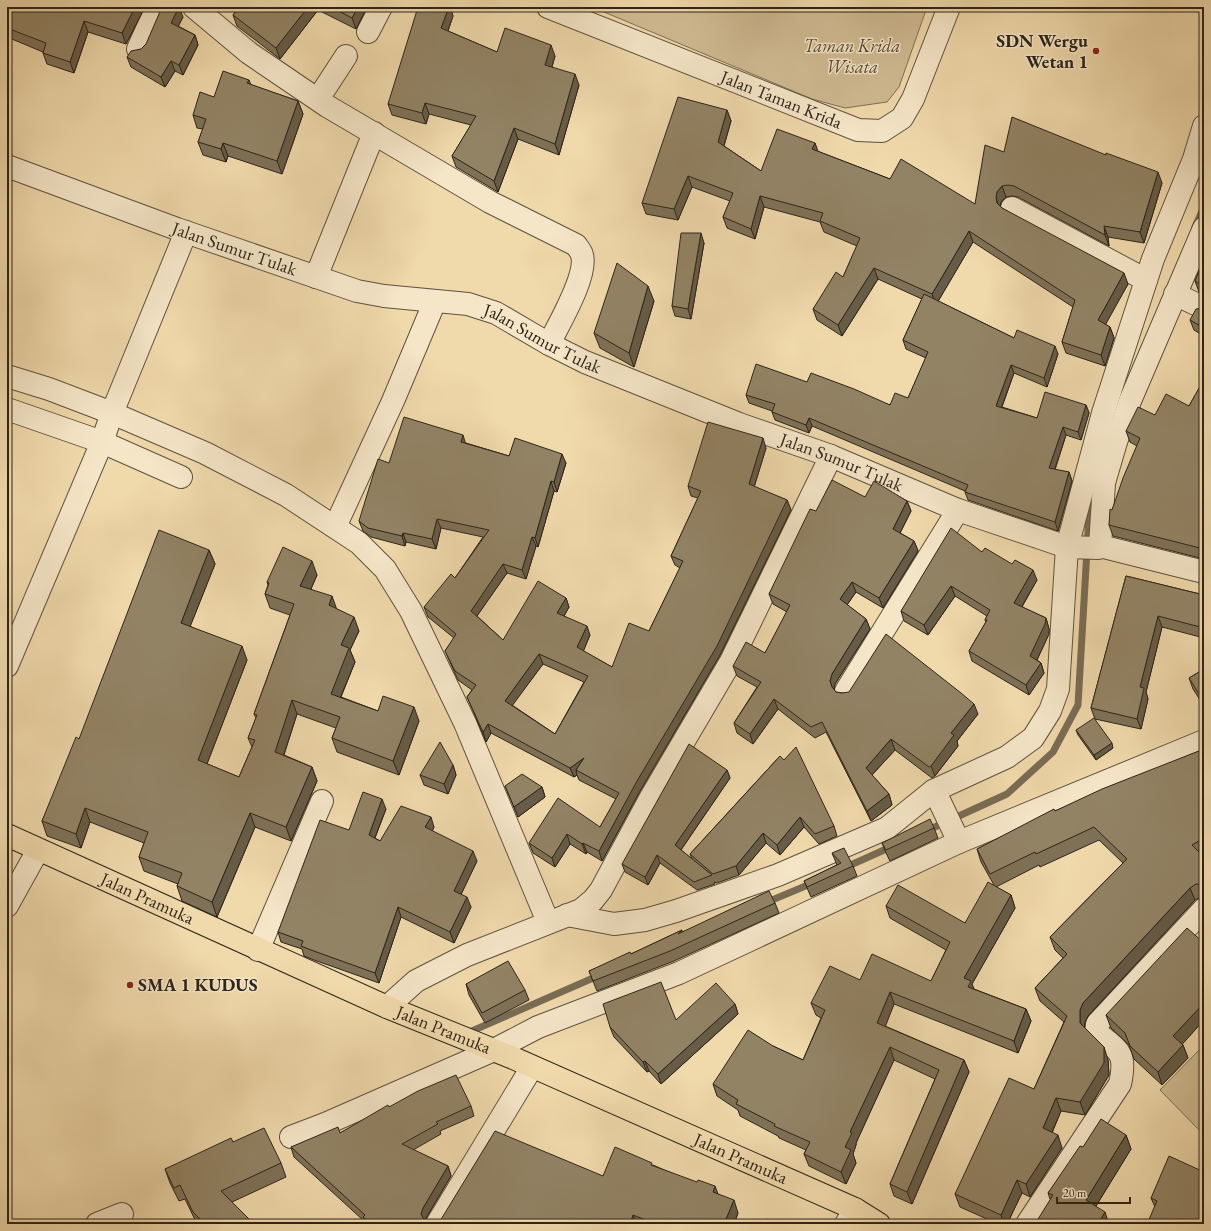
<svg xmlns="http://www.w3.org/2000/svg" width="1211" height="1231" font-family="'EB Garamond',serif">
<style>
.green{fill:#cfba92;stroke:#7e7056}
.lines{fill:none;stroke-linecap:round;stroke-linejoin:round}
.stream{stroke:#796c54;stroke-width:7}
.minor-casing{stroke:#5d523e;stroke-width:24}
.major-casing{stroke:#2c251a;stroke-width:24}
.minor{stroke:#f5e6c8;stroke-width:22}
.major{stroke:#f0d9ab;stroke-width:22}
.wall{fill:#7e7157;stroke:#2c251a;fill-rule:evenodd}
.shaded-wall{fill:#665c47;stroke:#2c251a}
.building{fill:#928365;stroke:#2c251a;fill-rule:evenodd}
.poi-dot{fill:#8f2418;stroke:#f5e6c8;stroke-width:1.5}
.labels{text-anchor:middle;stroke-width:3;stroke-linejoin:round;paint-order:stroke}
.poi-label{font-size:18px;font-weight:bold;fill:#2c251a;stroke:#f5e6c8;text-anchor:end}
.park-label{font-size:18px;font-style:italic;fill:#554a38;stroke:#f5e6c8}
.street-label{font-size:18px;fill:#2c251a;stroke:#f5e6c8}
</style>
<rect width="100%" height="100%" fill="#f0d9ab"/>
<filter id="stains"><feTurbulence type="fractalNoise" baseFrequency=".005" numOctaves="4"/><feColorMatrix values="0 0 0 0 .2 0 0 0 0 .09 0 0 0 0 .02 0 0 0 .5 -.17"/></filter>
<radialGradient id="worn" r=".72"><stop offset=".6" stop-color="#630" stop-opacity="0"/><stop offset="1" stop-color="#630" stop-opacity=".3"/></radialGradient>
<g class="green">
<path d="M592,7H927L899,87L887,102L845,108L812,99Z"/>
<path d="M1204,1045V1135L1160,1090Z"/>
</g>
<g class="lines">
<g class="stream">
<path d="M1195,227L1204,207"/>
<path d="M926,831L1007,794L1053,752L1078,705L1090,498"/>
<path d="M844,868L893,846"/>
<path d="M765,903L815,882"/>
<path d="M465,1034L600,975"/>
</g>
<defs>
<g id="minor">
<path d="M194,7L249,53L327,106L490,202L576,245C578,248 581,251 582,255C588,276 558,325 549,344"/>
<path id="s1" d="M548,7L858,130L882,131L902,118L913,99L949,7"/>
<path d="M368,32L381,7"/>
<path d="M138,49L157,7"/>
<path d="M318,99L346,56"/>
<path id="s2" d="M7,166L177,229L357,291L384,296L468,304L496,313L549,344L585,362L739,424L831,456L958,510L1067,547L1098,548L1100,546L1204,572"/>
<path d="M1012,208L1146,280"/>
<path d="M316,277L374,133"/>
<path d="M1175,294L1204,308"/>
<path d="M7,376L49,389L112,413L205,453L286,495L359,543L385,569L411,611L465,723L548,922"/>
<path d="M7,409L102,442L112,413L186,232"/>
<path d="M335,527L393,401L435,301"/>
<path d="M1100,546L1104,483L1116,442L1130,401L1204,228"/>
<path d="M7,666L102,442L181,477"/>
<path d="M846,691L958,510"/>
<path d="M933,791L937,796L959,842"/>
<path d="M7,906L38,850"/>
<path d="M567,915L614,924L645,920L676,911L778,875L887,828L933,791L1007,757L1033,738L1050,711L1058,689L1067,547L1103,413L1153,259L1194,159L1204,126"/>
<path d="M258,950L322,801"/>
<path d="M387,1007L416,981L467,955L581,910L593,900L601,890L651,797L731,661L831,456"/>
<path d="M291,1137L325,1124L494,1050L538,1027L679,973L959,842L1204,741"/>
<path d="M97,1224L122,1214"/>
<path d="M437,1224L532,1067"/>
<path d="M846,1224L855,1209"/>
<path d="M1027,1224L1120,1084C1127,1052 1119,1051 1096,1032L1097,1024L1204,909"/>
</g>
<g id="major">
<path id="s3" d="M7,835L387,1007L511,1057L855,1209L879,1224"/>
</g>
</defs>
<use href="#minor" class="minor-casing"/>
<use href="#major" class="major-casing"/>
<use href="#minor" class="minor"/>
<use href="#major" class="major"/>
</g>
<g class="wall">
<path d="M7,7H145L126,44L88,32L74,73L47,64L43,53V52L7,37Z"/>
<path d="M239,7H367L356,29L318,10L280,59L237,26L233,15Z"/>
<path d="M449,7H450L453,16L448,31L497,52L555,56L552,67L579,85L559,155L518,139L498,192L456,167L452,156L471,125L429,114L426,124L392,115L388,104Z"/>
<path d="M183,17L178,26L195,35L198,45L183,75L175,71L165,87L131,67L127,57L141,49Z"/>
<path d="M251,85L298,101L303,114L282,174L228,156L226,162L203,155L198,142L203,129L197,128L193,115L214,97Z"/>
<path d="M727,110L731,121L724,146L761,171L815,143L817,151L890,179L975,204L1004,152L1162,183L1144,243L1108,237L1109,246L1018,197L1012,196L1006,197L1001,202L1000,206L1002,208L1128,284L1105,324L1110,327L1114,338L1105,366L1066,353L1062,342L1073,307L973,242L938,301L1014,338L1058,354L1047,387L1014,373L1002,407L1037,418L1086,405L1089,413L1081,440L1066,435L1055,470L1069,472L1072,481L1058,531L968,500L965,492V491L812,426L809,433L775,420L772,412V411L749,403L746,395L807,382L890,405L908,398L926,358L906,349L903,340L922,299L878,279L842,336L817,320L813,309L843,277L857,246L824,232L820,222L764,207L755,239L727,228L723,217L730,201L692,187L678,220L646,214L642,203Z"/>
<path d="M704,243L691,319L675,316L672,306Z"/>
<path d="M1204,259V295L1199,292L1195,281Z"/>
<path d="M654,301L634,367L600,348L594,333Z"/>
<path d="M1204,308V336L1194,330L1190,320Z"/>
<path d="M1204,380V559L1113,536L1109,525L1112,510L1137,446L1130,442L1126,431L1155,415L1189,406Z"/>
<path d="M466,443L509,456L566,463L557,492L554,491L538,547L536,546L526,579L507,573L477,616L503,640L566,598L569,607L564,616L590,635L583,651L612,667L649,631L680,568L675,565L671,556L698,498L691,496L688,486L766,448L754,487L787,500L791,510L720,655L640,791L602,861L587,852L586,854L570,844L555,867L533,853L529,843L600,827L616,799L579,780L577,775L574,777L491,733L486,742L471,706L467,697L472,690L458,680L449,660L445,651L454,638L428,617L424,607L455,578L483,537L441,528L436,549L406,542L405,546L371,537L363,531L359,521ZM543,664L584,682L555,734L512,705Z"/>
<path d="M865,497L907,501L911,511L900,533L914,541L918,551L883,608L856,592L847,605L866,619L870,629L835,684L834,690L836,692L842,693L978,714L957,741L958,746L935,776L932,778L895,750L872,775L889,794L892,805L871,821L826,732L815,738L778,709L753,744L737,733L734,723L757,687L737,676L733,666L765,653L787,612L773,604L769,594L816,511Z"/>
<path d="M209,550L215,564L190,626L247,660L207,764L239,777L252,747L248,738L256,718L254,714L290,615L270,608L265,594L268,585L267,582L317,575L311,589L337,609L359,631L350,650L355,662L341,697L378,711L419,721L399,775L337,752L332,738L336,728L297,714L284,755L312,767L317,781L291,841L255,827L217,917L182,901L177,886L178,884L144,871L139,857L144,843L90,822L81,848L47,836L42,821L79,739Z"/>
<path d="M982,552L1037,580L1022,607L1046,618L1049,629V634L1037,660L1041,663L1044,673L1029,695L972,661L969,651L986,622L985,620L987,616L955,596L928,635L904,621L901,611Z"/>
<path d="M1126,576L1204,595V638L1162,627L1146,692L1148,699L1141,729L1095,719L1091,708Z"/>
<path d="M1204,669V706L1193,689L1189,678Z"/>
<path d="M1076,730L1113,748L1096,760L1078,735Z"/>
<path d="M1204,749V853L1202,855L1204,857V898L1201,897L1195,900L1088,1016L1085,1022L1084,1028L1108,1060L1109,1075L1085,1115L1061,1111L1052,1133L1062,1148L1030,1197L1022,1193L1007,1224H998L960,1207L955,1194L1034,1089L1064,1022L1040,1001L1035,988L1063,958L1055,950L1050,937L1123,863L1099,840L1040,867L1039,865L996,887L1011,895L1015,908L972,984L974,989L1026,1009L1031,1021L1018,1053L894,1004L885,1026L964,1060L969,1072L912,1204L894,1196L890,1184L935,1079L894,1060L856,1143V1145L853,1154L856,1163L846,1184L809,1166L804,1154L806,1150L779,1138L778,1136L740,1116L738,1110L717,1096L713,1084L773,1046L803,1060L821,1018L816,1015L811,1003L860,980L931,981L946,950L890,918L886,906L965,923L994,885L981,862L977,849L1055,811Z"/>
<path d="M780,756L834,826L837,836L819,844L804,827L780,855L766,843L739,875L717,883L714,882L715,884L697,890L660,863L648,885L625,872L622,864L727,770L730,778L681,850L692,859L690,854Z"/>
<path d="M453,765L456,775L448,794L424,785L420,775Z"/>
<path d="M505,786L542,787L545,797L518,817Z"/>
<path d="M386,809L375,838L380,841L434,827L432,831L477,861L461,894L471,907L454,943L401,917L379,983L314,960L304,956L302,949L281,942L278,932L349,830Z"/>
<path d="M934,828L938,838L890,861L886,853L882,843Z"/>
<path d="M832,853L853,866L857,876L811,897L804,881L837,865Z"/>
<path d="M775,903L779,913L674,961L597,991L589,971L631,954L682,930V932Z"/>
<path d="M466,984L525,990L529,1000L485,1023L469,995Z"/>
<path d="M735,1004L738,1014L661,1084L649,1071L647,1072L614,1037L610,1027L676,1020Z"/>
<path d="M1106,1015L1204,1020L1182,1044L1183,1045L1188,1058L1162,1085L1134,1059L1129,1045L1111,1028Z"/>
<path d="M471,1106L474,1116L440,1131L441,1134L413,1150L448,1166L451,1176L426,1218L425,1222L426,1224H365L364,1221L294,1157L291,1147L340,1133L389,1107Z"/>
<path d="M1126,1135L1131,1149L1096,1206L1050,1199L1048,1193L1083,1147Z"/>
<path d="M233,1142L281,1163L286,1177L232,1202L254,1224H197L185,1199L179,1201L170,1183L165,1169Z"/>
<path d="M653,1165L718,1194L738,1213L734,1224H439L603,1176Z"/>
<path d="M1204,1172L1155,1207L1151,1198Z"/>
</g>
<g class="shaded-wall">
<path d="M135,7H145L126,44L122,33Z"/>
<path d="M179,7L183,17L175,33L171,23Z"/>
<path d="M308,7H317L318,10L280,59L276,48Z"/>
<path d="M358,7H367L356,29L352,18Z"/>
<path d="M449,7H450L453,16L445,39L441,28Z"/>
<path d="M84,21L88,32L74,73L70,62Z"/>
<path d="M195,35L198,45L183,75L179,65Z"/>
<path d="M551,45L555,56L549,76L545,65Z"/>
<path d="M171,61L175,71L165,87L161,77Z"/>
<path d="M575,74L579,85L559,155L555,144Z"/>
<path d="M249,80L254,93L247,83Z"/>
<path d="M298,101L303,114L282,174L277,161Z"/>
<path d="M425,103L429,114L426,124L422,113Z"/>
<path d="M727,110L731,121L722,152L718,142Z"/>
<path d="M514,128L518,139L498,192L494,181Z"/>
<path d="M223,143L228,156L226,162L221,149Z"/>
<path d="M815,143L819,154L812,149Z"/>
<path d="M1158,172L1162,183L1144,243L1140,232Z"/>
<path d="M688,176L692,187L678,220L674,209Z"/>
<path d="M1002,186L1006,197L1001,202L1000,209L1001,214L996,198L997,192Z"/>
<path d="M760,196L764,207L755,239L751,229Z"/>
<path d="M1104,226L1108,237L1109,246L1105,235Z"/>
<path d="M969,231L973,242L936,305L932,294Z"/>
<path d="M701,233L704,243L691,319L688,309Z"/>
<path d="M874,268L878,279L842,336L838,325Z"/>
<path d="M1124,273L1128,284L1102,331L1098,320Z"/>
<path d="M648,286L654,301L634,367L629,353Z"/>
<path d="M1110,327L1114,338L1105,366L1101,355Z"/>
<path d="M1055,346L1058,354L1047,387L1044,378Z"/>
<path d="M1011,365L1014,373L999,414L996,406Z"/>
<path d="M1086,405L1089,413L1081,440L1078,432Z"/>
<path d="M809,418L812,426L809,433L806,425Z"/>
<path d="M1063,427L1066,435L1052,477L1049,468Z"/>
<path d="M463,435L466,445L461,442Z"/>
<path d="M763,438L766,448L752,494L749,484Z"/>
<path d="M562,454L566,463L557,492L554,482Z"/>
<path d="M1069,472L1072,481L1058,531L1055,522Z"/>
<path d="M551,481L554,491L538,547L535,538Z"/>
<path d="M787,500L791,510L720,655L640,791L602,861L599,851Z"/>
<path d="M907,501L911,511L897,539L893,529Z"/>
<path d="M437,519L441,528L436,549L432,539Z"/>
<path d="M403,533L406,542L405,546L402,536Z"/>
<path d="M532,537L536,546L526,579L522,570Z"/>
<path d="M914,541L918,551L883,608L879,598Z"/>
<path d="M209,550L215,564L186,637L181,623Z"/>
<path d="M312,561L317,575L306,600L300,586Z"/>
<path d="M503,564L507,573L474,620L471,611Z"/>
<path d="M1033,570L1037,580L1018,613L1014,603Z"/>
<path d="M852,582L856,592L844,609L840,599Z"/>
<path d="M951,586L955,596L928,635L924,625Z"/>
<path d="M332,596L337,610L329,605Z"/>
<path d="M566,598L569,607L560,623L557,613Z"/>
<path d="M1158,616L1162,627L1146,692L1148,699L1141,729L1137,719L1140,687Z"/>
<path d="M354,617L359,631L350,650L355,662L336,708L331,694L341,645Z"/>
<path d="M1046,618L1049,629V634L1034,666L1030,656Z"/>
<path d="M866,619L870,629L835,684L834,691L832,687L830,681L832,674Z"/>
<path d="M587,626L590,635L581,657L577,647Z"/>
<path d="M242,646L247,660L203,774L198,760Z"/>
<path d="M539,654L543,664L509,710L505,701Z"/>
<path d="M1041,663L1044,673L1029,695L1026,685Z"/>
<path d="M774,699L778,709L753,744L750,734Z"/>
<path d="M292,700L297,714L280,766L275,752Z"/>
<path d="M974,704L978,714L957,741L958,746L935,776L931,766L951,733Z"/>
<path d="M414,707L419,721L399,775L393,761Z"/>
<path d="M488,724L491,733L486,742L483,732Z"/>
<path d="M891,739L895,750L869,778L866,768Z"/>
<path d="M1112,743L1113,748L1096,760L1094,755Z"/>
<path d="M584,758L576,770L577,775L574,777L570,768Z"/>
<path d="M453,765L456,775L448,794L444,784Z"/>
<path d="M312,767L317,781L291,841L286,827Z"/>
<path d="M727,770L730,778L678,854L675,845Z"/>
<path d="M542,787L545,797L518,817L514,807Z"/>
<path d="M889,794L892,805L871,821L867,811Z"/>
<path d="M382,799L386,809L372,845L369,835Z"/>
<path d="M85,808L90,822L81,848L76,834Z"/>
<path d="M250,813L255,827L217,917L212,902Z"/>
<path d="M431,817L434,827L429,838L425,827Z"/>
<path d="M800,817L804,827L780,855L777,845Z"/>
<path d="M763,833L766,843L739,875L736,866Z"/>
<path d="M567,834L570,844L555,867L552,858Z"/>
<path d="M583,843L587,852L586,854L582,844Z"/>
<path d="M473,851L477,861L458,901L454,891Z"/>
<path d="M657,855L660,863L648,885L645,877Z"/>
<path d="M1190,888L1195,900L1088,1016L1085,1022L1084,1036L1080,1023V1010L1083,1003Z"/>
<path d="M1011,895L1015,908L972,984L975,993L972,999L964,978Z"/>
<path d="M467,897L471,907L454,943L450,932Z"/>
<path d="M398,907L401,917L379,983L375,973Z"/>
<path d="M890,992L894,1004L882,1035L877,1023Z"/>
<path d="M1204,1003V1020L1178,1049L1173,1036Z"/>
<path d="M735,1004L738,1014L661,1084L658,1074Z"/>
<path d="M1026,1009L1031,1021L1018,1053L1014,1041Z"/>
<path d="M1183,1045L1188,1058L1162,1085L1158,1072Z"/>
<path d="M890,1047L894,1060L856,1143V1145L853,1154L856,1163L846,1184L841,1172L845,1147L850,1132Z"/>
<path d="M1104,1047L1108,1060L1109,1075L1085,1115L1080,1102Z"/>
<path d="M964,1060L969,1072L912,1204L907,1192Z"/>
<path d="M645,1061L649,1071L647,1072L643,1062Z"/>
<path d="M1056,1098L1061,1111L1048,1141L1043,1128Z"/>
<path d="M1058,1135L1062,1148L1030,1197L1026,1184Z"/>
<path d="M1126,1135L1131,1149L1091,1214L1086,1200Z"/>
<path d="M448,1166L451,1176L426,1218L424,1224L421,1214L423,1208Z"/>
<path d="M1017,1180L1022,1193L1007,1224H1004L1001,1215Z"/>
<path d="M715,1186L720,1199L713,1192Z"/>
<path d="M734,1200L738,1213L734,1224H724Z"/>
<path d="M1105,1212L1109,1224H1098Z"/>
<path d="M633,1215L637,1224H630Z"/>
</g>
<g class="building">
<path d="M7,7H135L122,33L84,21L70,62L43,53L46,43L7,28Z"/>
<path d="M162,7H179L171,23L195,35L179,65L171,61L161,77L127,57L131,51L141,49L146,44Z"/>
<path d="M239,7H308L276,48L233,15Z"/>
<path d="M331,7H358L352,18Z"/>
<path d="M418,7H449L441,28L497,52L505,28L551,45L545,65L575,74L555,144L514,128L494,181L452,156L476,116L425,103L422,113L388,104Z"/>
<path d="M223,71L249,80L247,83L298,101L277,161L223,143L221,149L198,142L206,119L193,115L200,92L214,97Z"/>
<path d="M678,97L727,110L718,142L761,171L777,129L815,143L812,149L890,179L901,159L975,204L985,145L1004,152L1012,117L1106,155V153L1158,172L1140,232L1104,226L1105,235L1014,186L1008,185L1002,186L997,192L996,198L997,203L1002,208L1124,273L1098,320L1110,327L1101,355L1062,342L1075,300L969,231L932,294L874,268L838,325L813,309L836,272L843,277L860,238L820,221L823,213L760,196L751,229L723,217L733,193L688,176L674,209L642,203Z"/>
<path d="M681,233H701L688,309L672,306Z"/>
<path d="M1204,259V286L1195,281Z"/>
<path d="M617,263L648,286L629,353L594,333Z"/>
<path d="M924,294L1014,338L1017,330L1055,346L1044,378L1011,365L996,406L1037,418L1045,392L1086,405L1078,432L1063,427L1049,468L1069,472L1055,522L965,492L968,485L809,418L806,425L772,412L775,404L746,395L756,364L807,382L811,373L854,389L890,405L895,393L908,398L928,352L903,340Z"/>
<path d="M1204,308V328L1190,320L1196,309Z"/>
<path d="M1204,379V549L1109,525L1110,509L1112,510L1123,478L1140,438L1126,431L1138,407L1155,415L1166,394L1189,406Z"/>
<path d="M404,417L463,435L461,442L509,456L515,438L562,454L554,482L551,481L535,538L532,537L522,570L503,564L471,611L503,640L538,581L566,598L557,613L587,626L577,647L612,667L629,623L649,631L683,561L671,556L701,491L688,486L708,422L763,438L749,484L787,500L717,646L637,781L599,851L583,843L582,844L567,834L552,858L529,843L558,798L600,827L619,793L576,770L584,758L570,768L488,724L483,732L467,697L476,685L455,671L445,651L456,634L424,607L451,574L455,578L489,530L437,519L432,539L403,533L402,536L368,528L359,521L378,459L389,463ZM539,654L588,676L555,734L505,701Z"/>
<path d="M832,480L865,497L874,481L907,501L893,529L914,541L879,598L852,582L840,599L866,619L832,674L830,681L832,687L836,692L842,693L849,692L886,634L961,693L974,704L951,733L954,735L931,766L929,767L891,739L866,768L889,794L867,811L822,722L811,727L774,699L750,734L734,723L761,682L733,666L746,642L765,653L790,605L769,594L810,509L816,511Z"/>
<path d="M951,528L982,552L985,548L1012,564L1015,560L1033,570L1014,603L1046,618L1045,624L1030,656L1041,663L1026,685L969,651L987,620H985L990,610L951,586L924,625L901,611Z"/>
<path d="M159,530L209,550L181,623L242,646L198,760L239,777L255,740L248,738L257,715L254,714L294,604L265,594L269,583L267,582L283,547L312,561L300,586L332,596L329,605L354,617L341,645L349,648L331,694L378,711L383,696L414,707L393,761L332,738L340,717L292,700L275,752L312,767L286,827L250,813L212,902L177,886L182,873L139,857L148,832L85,808L76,834L42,821L76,737L79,739Z"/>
<path d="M1126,576L1204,595V628L1158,616L1140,687L1144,688L1137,719L1091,708Z"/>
<path d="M1204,669V702L1189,678Z"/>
<path d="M1094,718L1112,743L1094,755L1076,730Z"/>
<path d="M440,742L453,765L444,784L420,775Z"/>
<path d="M689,744L727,770L675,845L712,875L694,882L657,855L645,877L622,864Z"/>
<path d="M796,747L834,826L815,834L800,817L777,845L763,833L736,866L713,874L690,854L780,756L784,760Z"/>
<path d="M1204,749V838L1192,845L1204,857V885L1196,884L1190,888L1083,1003L1080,1010V1023L1104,1047V1063L1080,1102L1056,1098L1043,1128L1058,1135L1026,1184L1017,1180L1001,1215L955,1194L1009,1078L1034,1089L1067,1016L1035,988L1067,954L1050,937L1127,859L1094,827L1036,854L1035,852L990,874L977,849L1054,809L1055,811L1102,789Z"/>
<path d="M522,774L542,787L514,807L505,786Z"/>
<path d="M363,792L382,799L369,835L380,841L401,806L431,817L425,827L473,851L454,891L467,897L450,932L398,907L375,973L311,950L301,946L303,941L278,932L320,820L349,830Z"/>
<path d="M930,819L934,828L886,850L882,843Z"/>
<path d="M844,848L853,866L807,887L804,881L841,863L832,853Z"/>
<path d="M988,882L1011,895L964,978L971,981L968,987L1026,1009L1014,1041L890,992L877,1023L964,1060L907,1192L890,1184L939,1070L890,1047L850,1132L852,1133L845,1147L851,1150L841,1172L804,1154L810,1142L774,1126L775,1124L736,1104L738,1100L713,1084L748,1030L773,1046L803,1060L825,1010L811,1003L830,966L860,980L872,954L931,981L950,942L886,906L898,885L965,923Z"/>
<path d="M769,891L775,903L670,951L593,981L589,971L630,952L631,954L682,930L678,934Z"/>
<path d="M1187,928L1204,943V1003L1173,1036L1183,1045L1158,1072L1130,1046L1125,1033L1106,1015Z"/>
<path d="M508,961L525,990L482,1013L466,984Z"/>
<path d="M661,982L676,1020L716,983L735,1004L658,1074L645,1061L643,1062L610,1027L603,1004Z"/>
<path d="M456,1075L471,1106L436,1122L438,1124L402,1144L448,1166L423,1208L421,1214L426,1223L425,1224H371L363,1217L365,1215L291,1147L338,1127L340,1133L388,1105L389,1107L418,1091Z"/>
<path d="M1101,1119L1126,1135L1086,1200L1105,1212L1098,1224H1035L1053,1195L1048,1193L1080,1146L1083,1147Z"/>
<path d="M264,1128L281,1163L221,1191L254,1224H205L193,1212L180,1185L174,1188L165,1169L231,1138L233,1142Z"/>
<path d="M495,1131L603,1176L615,1147L652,1163L651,1165L697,1182L698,1180L715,1186L713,1192L734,1200L724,1224H656L633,1215L630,1224H439L440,1221Z"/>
<path d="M1169,1156L1204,1172V1224H1147L1157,1201L1151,1198Z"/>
<path d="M767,1219L777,1224H764Z"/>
</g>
<g class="poi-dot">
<circle cx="1096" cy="51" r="4"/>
<circle cx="130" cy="985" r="4"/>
</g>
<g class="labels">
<g class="poi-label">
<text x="1088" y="47">SDN Wergu<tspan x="1088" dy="21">Wetan 1</tspan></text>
<text x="138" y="991" text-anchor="start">SMA 1 KUDUS</text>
</g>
<g class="park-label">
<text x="852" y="52">Taman Krida<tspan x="852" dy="21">Wisata</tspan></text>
</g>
<g class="street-label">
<text dy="6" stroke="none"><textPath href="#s1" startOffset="251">Jalan Taman Krida</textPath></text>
<text dy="6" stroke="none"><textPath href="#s2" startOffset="242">Jalan Sumur Tulak</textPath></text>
<text dy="6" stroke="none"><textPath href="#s2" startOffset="566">Jalan Sumur Tulak</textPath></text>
<text dy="6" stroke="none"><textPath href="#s2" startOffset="890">Jalan Sumur Tulak</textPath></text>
<text dy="6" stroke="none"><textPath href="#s3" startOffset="154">Jalan Pramuka</textPath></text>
<text dy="6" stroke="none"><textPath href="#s3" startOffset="478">Jalan Pramuka</textPath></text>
<text dy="6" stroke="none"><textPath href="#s3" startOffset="802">Jalan Pramuka</textPath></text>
</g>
</g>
<rect width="1211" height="1231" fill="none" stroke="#f0d9ab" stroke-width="24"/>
<rect x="8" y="8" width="1195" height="1215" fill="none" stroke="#2c251a" stroke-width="2"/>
<rect x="12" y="12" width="1187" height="1207" fill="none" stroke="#2c251a"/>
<path d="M1057 1197v6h73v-6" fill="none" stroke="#2c251a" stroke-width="2"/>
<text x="1063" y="1197" font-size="12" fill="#2c251a" stroke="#f5e6c8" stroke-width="3" paint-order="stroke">20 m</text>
<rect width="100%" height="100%" filter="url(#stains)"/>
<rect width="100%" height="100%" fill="url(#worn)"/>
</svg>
